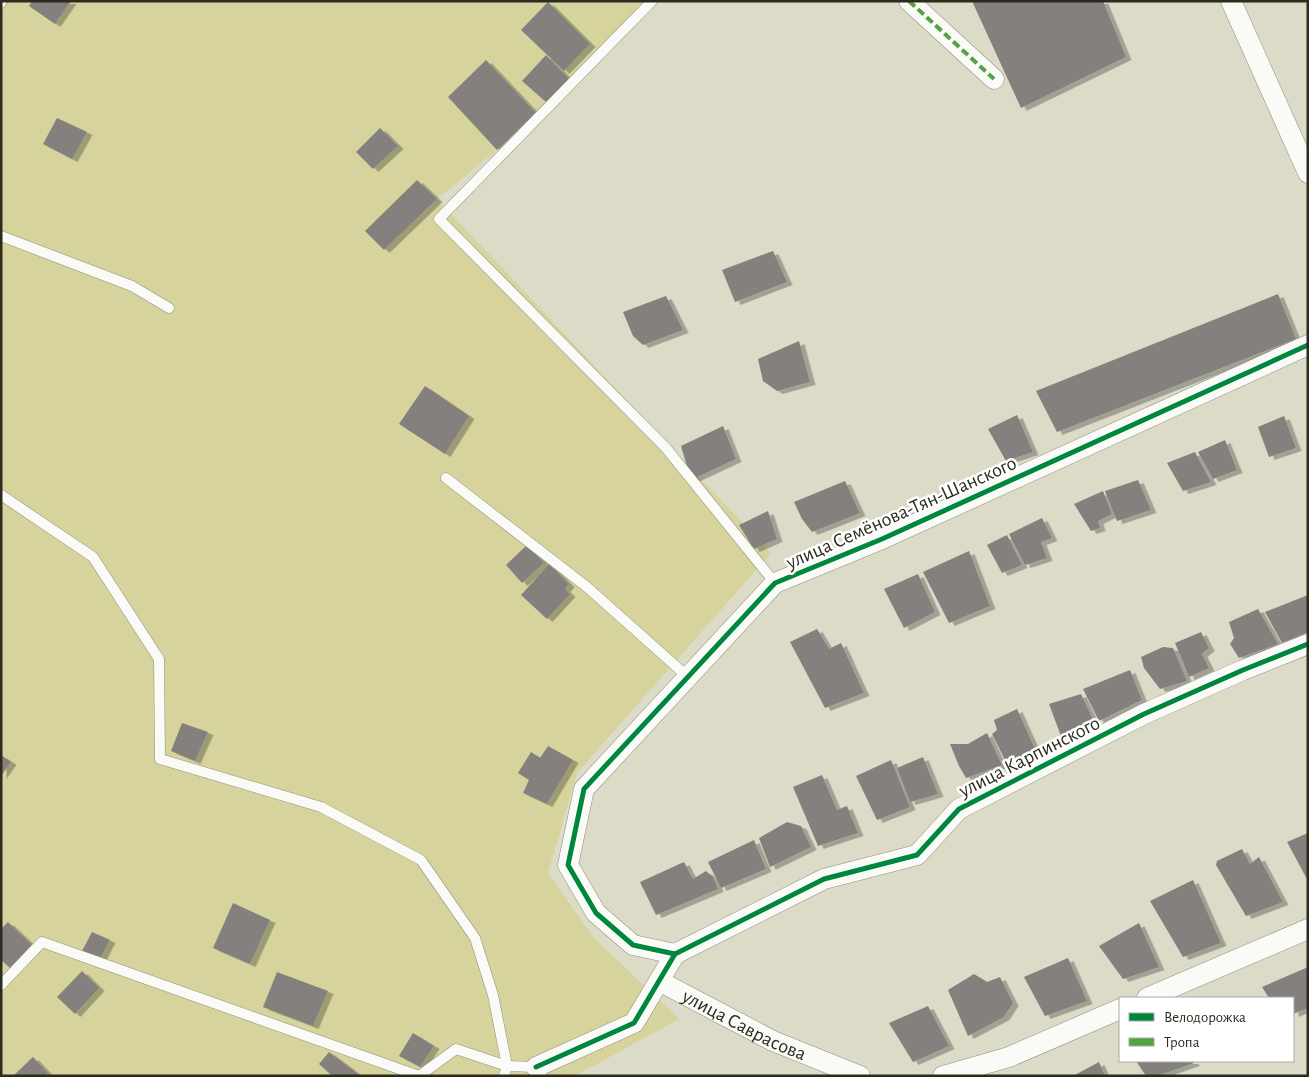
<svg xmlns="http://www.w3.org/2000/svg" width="1309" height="1077" font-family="'Alegreya Sans',sans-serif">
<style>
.green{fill:#d6d39d}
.building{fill:#83807d;filter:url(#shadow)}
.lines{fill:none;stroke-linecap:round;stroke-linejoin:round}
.service-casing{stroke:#908f80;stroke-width:11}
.minor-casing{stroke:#908f80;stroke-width:21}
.service{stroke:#fafaf7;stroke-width:10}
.minor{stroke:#fafaf7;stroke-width:20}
.quiet{stroke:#51a441;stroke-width:4;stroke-dasharray:8 4;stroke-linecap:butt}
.cycleway-casing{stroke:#fff;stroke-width:8}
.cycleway{stroke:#00873e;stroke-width:5}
.labels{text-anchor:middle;stroke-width:5;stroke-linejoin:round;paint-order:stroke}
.street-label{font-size:20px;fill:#2c2b1e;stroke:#fff}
</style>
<defs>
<filter id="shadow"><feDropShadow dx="5.5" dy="3" stdDeviation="0" flood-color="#0004"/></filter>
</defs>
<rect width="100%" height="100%" fill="#dcdbc8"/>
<path class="green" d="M1,1H648L497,150L437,199L771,553L577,773L548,873L594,938L679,1019L575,1076H1Z"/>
<g class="building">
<path d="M32,1H71L55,24L29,6Z"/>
<path d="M972,1H1103L1126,57L1021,108Z"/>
<path d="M548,2L590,44L564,71L521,30Z"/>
<path d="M546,55L569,79L546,102L522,81Z"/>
<path d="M486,60L536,113L497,150L448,97Z"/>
<path d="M57,118L87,132L72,159L43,144Z"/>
<path d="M380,128L398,146L373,169L356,152Z"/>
<path d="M417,180L437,199L384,250L365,231Z"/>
<path d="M773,251L787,282L735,302L722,270Z"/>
<path d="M1278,294L1296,339L1057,432L1036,391Z"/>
<path d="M666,296L683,330L643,345L633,336L623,312Z"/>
<path d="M799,341L810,382L777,391L763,381L758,359Z"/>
<path d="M425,386L469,416L445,454L399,424Z"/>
<path d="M1017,415L1033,452L1006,461L988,429Z"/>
<path d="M1284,416L1296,448L1269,457L1258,427Z"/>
<path d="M723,426L736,459L691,480L681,446Z"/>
<path d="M1225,440L1237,470L1213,479L1198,452Z"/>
<path d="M1195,452L1211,482L1183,491L1167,463Z"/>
<path d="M1138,480L1151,510L1117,521L1105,491Z"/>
<path d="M845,481L860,513L812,532L802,519L794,502Z"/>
<path d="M1103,491L1112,514L1098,521L1100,528L1091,531L1074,504Z"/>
<path d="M768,511L777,539L754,549L739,525Z"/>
<path d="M1042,518L1052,538L1041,542L1047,558L1025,565L1009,534Z"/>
<path d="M1007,535L1022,565L1002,573L987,545Z"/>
<path d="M527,545L544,563L522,583L506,565Z"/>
<path d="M969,551L990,606L949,623L923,572Z"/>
<path d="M549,564L569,584L565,589L570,594L547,619L521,595Z"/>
<path d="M918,574L935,612L904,628L884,589Z"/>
<path d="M1308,595V632L1282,643L1265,612Z"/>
<path d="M1258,609L1278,644L1239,658L1230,644L1234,638L1229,622Z"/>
<path d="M817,629L829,649L841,643L864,693L825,708L790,642Z"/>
<path d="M1201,632L1209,648L1202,654L1209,668L1189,677L1175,643Z"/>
<path d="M1163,647L1173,648L1187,681L1160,689L1144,668L1141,657Z"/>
<path d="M1130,670L1142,700L1099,721L1083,689Z"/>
<path d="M1081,694L1096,726L1061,736L1049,704Z"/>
<path d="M1017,709L1036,751L1006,762L992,734L997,730L994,720Z"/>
<path d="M182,723L208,732L195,761L171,751Z"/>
<path d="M987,733L1002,765L966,778L959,766L950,744H968Z"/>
<path d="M548,746L573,760L547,804L523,793L529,780L518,773L531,752L540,758Z"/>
<path d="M1,755L11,762L1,776Z"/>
<path d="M923,757L938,794L910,802L897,768Z"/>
<path d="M891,760L910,807L877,820L856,776Z"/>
<path d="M822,775L837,810L847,806L858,833L818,846L793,787Z"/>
<path d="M787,822L801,826L811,847L770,867L759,838Z"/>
<path d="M1308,833V881L1287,842Z"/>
<path d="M754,840L766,869L721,888L708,862Z"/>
<path d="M1242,849L1250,864L1259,857L1283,902L1246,916L1216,865L1217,861Z"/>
<path d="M684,862L693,879L706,871L713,877L718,889L656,915L640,882Z"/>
<path d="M1193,880L1221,943L1183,957L1150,901Z"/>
<path d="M233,903L270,920L250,964L213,948Z"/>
<path d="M8,922L32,945L10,968L1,960V929Z"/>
<path d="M1139,923L1159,967L1123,979L1099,946Z"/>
<path d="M92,932L110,940L100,959L82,951Z"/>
<path d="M1068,958L1087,1001L1045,1016L1024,977Z"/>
<path d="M1308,967V1008L1293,1014V998H1269L1262,987Z"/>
<path d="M82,971L99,988L75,1014L57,997Z"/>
<path d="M277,972L328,991L313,1026L263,1007Z"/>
<path d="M974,974L987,982L1000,977L1013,1003L1004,1017L968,1036L948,990Z"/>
<path d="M928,1006L949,1046L913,1062L889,1023Z"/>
<path d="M413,1033L434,1046L420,1067L399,1056Z"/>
<path d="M329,1052L361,1076H329L330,1074L319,1064Z"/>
<path d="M33,1057L48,1073L45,1076H13Z"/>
<path d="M1136,1061H1193L1194,1063L1157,1076H1146Z"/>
<path d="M1099,1062L1105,1076H1073Z"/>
</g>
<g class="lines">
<defs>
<g id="service">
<path d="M652,1L439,219L666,448L775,583"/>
<path d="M1,3L2,1"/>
<path d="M1,236L132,286L169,308"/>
<path d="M446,478L587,587L688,677"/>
<path d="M1,495L93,557L159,659L160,759L321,807L421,860L475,938L493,995L507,1066L504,1076"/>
<path d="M1,985L42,942L419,1076"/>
<path d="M419,1076L456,1049L507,1066L536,1067L542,1076"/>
</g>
<g id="minor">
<path d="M909,1L994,79"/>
<path d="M1231,1L1308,173"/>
<path d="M675,954L633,945L596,913L568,865L584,789L775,583L882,539L1308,345"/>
<path id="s1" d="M659,981L773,1041L860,1076"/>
<path d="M1147,998L1308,929"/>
<path d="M536,1067L634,1023L675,954L824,879L917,855L959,809L1144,714L1243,670L1308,644"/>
<path d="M943,1076L1009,1057L1120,1009"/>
</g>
</defs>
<use href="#service" class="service-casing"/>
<use href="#minor" class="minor-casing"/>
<use href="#service" class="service"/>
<use href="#minor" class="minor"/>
<path class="quiet" d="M909,1L994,79"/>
<defs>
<g id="cycleway">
<path d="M675,954L633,945L596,913L568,865L584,789L775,583L882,539L1308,345"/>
<path d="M536,1067L634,1023L675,954L824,879L917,855L959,809L1144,714L1243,670L1308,644"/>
</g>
</defs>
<use href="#cycleway" class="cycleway-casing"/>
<use href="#cycleway" class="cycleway"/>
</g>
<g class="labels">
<g class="street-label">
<text transform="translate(901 512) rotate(-24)" y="7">улица Семёнова-Тян-Шанского</text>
<text transform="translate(1029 756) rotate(-27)" y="7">улица Карпинского</text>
<text dy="7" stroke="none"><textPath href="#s1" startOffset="96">улица Саврасова</textPath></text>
</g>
</g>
<rect width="1309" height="1077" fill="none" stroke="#2c2b1e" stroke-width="5"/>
<rect x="1119" y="997" width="175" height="65" fill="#ffffff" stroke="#abaaa5"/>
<rect x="1129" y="1013" width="25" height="8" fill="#00873e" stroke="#abaaa5"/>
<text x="1164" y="1022" font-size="15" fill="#2c2b1e">Велодорожка</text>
<rect x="1129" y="1038" width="25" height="8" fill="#51a441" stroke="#abaaa5"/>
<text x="1164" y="1047" font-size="15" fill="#2c2b1e">Тропа</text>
</svg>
